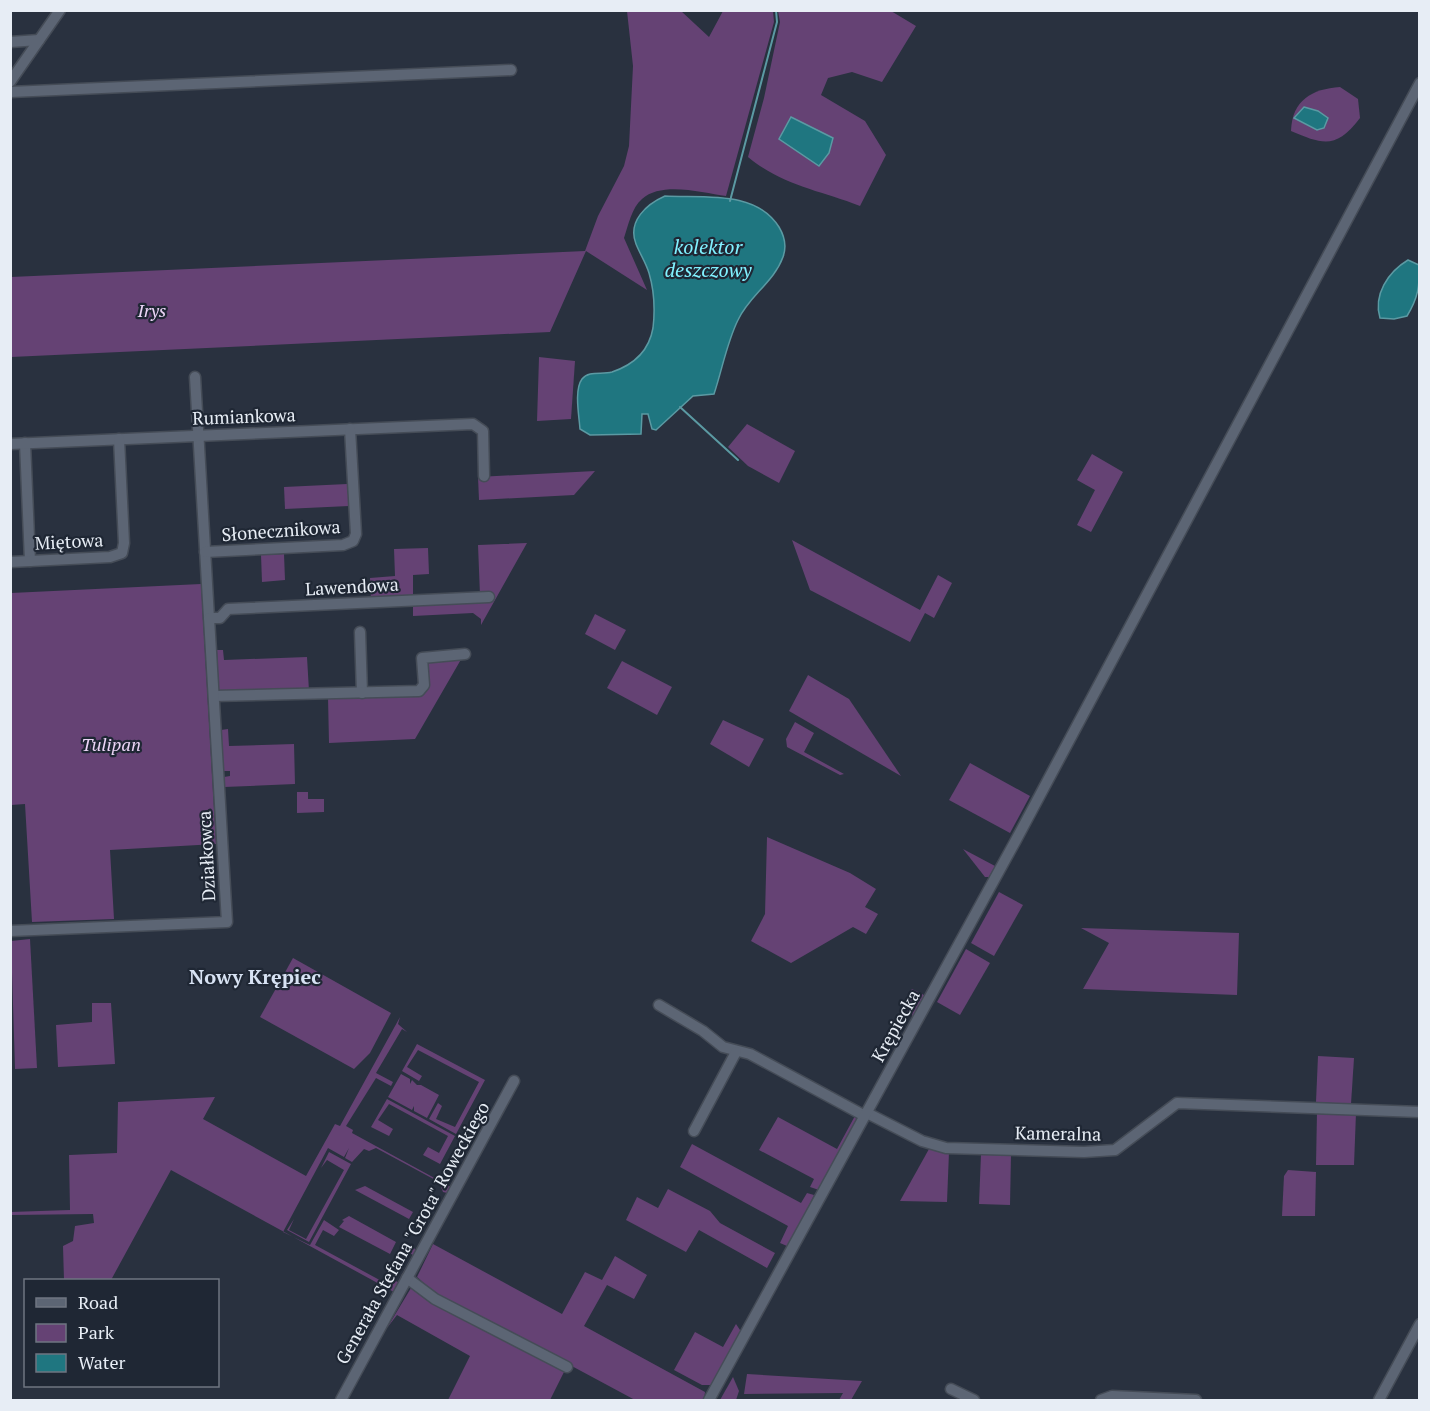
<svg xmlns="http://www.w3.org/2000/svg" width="1430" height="1411" font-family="'PT Serif',serif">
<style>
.green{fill:#654274}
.water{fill:#1f7680;stroke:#5b9aa3;stroke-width:1.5}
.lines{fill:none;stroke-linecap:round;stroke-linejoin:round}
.stream{stroke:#5b9aa3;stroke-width:2}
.minor-casing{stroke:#454c57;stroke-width:13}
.minor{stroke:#5c6574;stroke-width:10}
.labels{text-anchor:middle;stroke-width:4.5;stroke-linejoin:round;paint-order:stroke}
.park-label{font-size:18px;font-style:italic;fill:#ecd5f7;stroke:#1f2734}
.street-label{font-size:18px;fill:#e7edf5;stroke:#1f2734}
.water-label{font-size:20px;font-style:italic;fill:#81f1ff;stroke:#1f2734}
.neighbourhood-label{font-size:20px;font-weight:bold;fill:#d7e2f3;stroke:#1f2734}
</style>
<rect width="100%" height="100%" fill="#29313f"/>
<g class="green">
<path d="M627,11H681L709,37L723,11H773L774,22L726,196C703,193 662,181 642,199C632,207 628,226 624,238L647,290L586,251L550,332L11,357V277L585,251L598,216L624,166L629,146L633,66Z"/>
<path d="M778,11H891L916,26L882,82L852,72L828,78L821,95L865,121L886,155L860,206C819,190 783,186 748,157L764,98L780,22Z"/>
<path d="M1340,87L1358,99L1360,118C1336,149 1324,145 1291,131C1292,100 1312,89 1340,87Z"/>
<path d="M539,357L575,361L571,419L537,421Z"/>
<path d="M747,424L795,451L779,483L748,466L728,447Z"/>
<path d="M1092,454L1123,472L1091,532L1077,525L1095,490L1077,480Z"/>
<path d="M595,471L574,495L479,500L478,477Z"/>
<path d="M347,484L349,506L285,509L284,487Z"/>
<path d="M792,540L920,610L938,575L952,583L934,618L925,613L910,642L810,590Z"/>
<path d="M527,543L481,625V619L473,613L413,616V602L480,595L478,545Z"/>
<path d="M428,548L429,574L413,575V598L371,600L370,578L395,576L394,549Z"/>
<path d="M284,554L285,580L262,582L261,555Z"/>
<path d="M201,584L216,844L110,850L114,919L32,922L25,804L11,805V593Z"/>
<path d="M595,614L626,630L615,650L585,634Z"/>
<path d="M217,650H223L224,660L307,657L309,691L219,694Z"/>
<path d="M463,656L415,739L329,743L328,697L422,693L426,665L429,661Z"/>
<path d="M622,661L672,687L657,715L607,688Z"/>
<path d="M808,675L849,699L901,776L789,711Z"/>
<path d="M723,720L764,739L749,767L710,744Z"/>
<path d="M795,722L814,733L804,752L844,774L840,775L787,747L786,739Z"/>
<path d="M228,729L229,746L294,744L295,784L224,787V777L230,776V771H223L221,730Z"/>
<path d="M970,763L1030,796L1010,833L949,800Z"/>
<path d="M297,792H308V799H324V812L297,813Z"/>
<path d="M767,837L850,873L876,889L865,907L878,914L866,934L853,927L791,963L751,941L765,914Z"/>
<path d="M963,849L995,866L989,877H985Z"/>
<path d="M999,892L1023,905L994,956L971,943Z"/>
<path d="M1081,928L1239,933L1237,995L1083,989L1109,943Z"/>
<path d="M30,939L37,1068L15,1069L11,941Z"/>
<path d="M966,949L990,963L960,1015L937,1002Z"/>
<path d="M293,958L391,1013L370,1053L354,1069L260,1017Z"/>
<path d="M912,989L926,996L913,1016L907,1012L911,1003L906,1000Z"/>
<path d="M92,1003H111L115,1064L58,1067L56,1025L92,1022Z"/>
<path d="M400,1017L398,1024L407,1032L402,1029L376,1073L393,1082L391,1086L376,1078L346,1126L353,1130L352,1133L451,1187L447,1193L443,1192L439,1182L376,1148L369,1151L364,1149L352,1162L345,1158L349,1148L344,1157L328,1148L283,1232L310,1245L324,1220L339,1230L334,1236L323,1230L315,1245L387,1284L390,1279L398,1282L413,1255L408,1252L414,1248L416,1251L394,1292L171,1170L111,1280H64L63,1246L73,1241L75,1226L94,1223L93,1214L11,1215L10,1212L70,1210L69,1155L117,1153L118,1102L215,1097L203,1119L306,1176L335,1124L340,1126Z"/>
<path d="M417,1044L485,1080L456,1134L429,1119L438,1103L442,1106L436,1119L455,1127L479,1082L418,1050L407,1067L422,1076L419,1081L402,1071Z"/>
<path d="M1318,1056L1354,1058L1351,1104L1316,1102Z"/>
<path d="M401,1074L410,1079V1084L412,1080L417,1085H421L439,1095L427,1118L414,1111V1106L412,1110L388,1097Z"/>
<path d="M387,1099L455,1136L440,1164L423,1155L428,1147L439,1153L448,1136L389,1104L378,1120L393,1129L389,1136L371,1127Z"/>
<path d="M1317,1112L1356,1113L1354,1165H1316Z"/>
<path d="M856,1114L857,1122L819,1190L810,1187L814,1179L759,1150L778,1117L837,1149Z"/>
<path d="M692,1144L801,1203L807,1193L814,1195L791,1243L787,1246L780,1243L788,1226L680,1167Z"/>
<path d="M929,1149L949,1152L947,1202L900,1201Z"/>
<path d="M329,1152L351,1164L309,1242L287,1230L294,1219L289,1230L306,1239L344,1170L327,1160L321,1168Z"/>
<path d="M981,1154H1011L1010,1205L979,1204Z"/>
<path d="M1288,1170L1316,1172L1315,1216H1282L1284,1176Z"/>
<path d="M365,1186L413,1212L409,1219L355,1190Z"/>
<path d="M668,1189L710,1211L720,1223L775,1253L767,1268L699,1230L686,1252L626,1220L637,1197L658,1208Z"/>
<path d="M349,1216L396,1242L390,1254L339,1227L344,1221L342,1220Z"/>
<path d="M433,1244L562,1314L585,1272L602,1280L615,1256L647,1275L634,1299L607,1285L584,1326L705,1392L704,1400H635L460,1306C439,1303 430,1288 417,1277Z"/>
<path d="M411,1288L566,1368L550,1400H448L470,1356L397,1315L387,1328Z"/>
<path d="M736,1324L742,1333L713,1385H702L674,1370L695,1332L723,1347Z"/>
<path d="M747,1374L862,1381L851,1400H839L843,1393L744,1394Z"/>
<path d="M733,1377L739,1391L736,1400H720Z"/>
</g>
<g class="water">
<path d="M1304,107L1318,111L1328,118L1324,128L1317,130L1294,118Z"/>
<path d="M791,117L833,138L829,153L819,166L779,139Z"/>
<path d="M665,196C704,198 756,190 779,227C785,237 787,246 783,257C774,282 749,296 738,320C727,342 722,370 714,394L693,396L656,430L652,429L648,414H642L641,434L590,435L580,429C579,415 574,390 582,379C589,370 602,375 612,372C633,365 649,351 653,328C655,311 654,290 649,273C646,263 640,254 636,244C627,221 647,204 665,196Z"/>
<path d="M1408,260L1419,265C1420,286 1418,298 1407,316L1394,319L1380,318C1373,295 1388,272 1408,260Z"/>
</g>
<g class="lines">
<g class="stream">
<path d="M730,201L777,22L776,10"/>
<path d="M680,407L738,460"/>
</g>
<defs>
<g id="minor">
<path d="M10,42L39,40"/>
<path d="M10,82L60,10"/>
<path d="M10,92L511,70"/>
<path d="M195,377L209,618"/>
<path d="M25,443L30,561"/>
<path d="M10,444L473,424L483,431L484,476"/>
<path d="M205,552L343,545L353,541L356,534L350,429"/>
<path d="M10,562L110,557L122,553L124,543L119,439"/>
<path d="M360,632L362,693"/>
<path d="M214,696L419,691L424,685L422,658L465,654"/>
<path d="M10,931L227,922L209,618H220L228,609L489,597"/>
<path d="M659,1005L703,1031L723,1047L750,1054L865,1116"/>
<path d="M867,1113L922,1141L946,1148L1084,1152L1115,1150L1177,1103L1420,1112"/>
<path d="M694,1131L736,1052"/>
<path d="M407,1278L435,1299L567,1367"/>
<path d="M951,1389L974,1400"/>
<path d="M341,1400L514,1081"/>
<path d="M709,1400L1016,840L1420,83"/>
<path d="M1101,1400L1112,1396L1196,1400"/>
<path d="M1379,1400L1420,1324"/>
</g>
</defs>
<use href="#minor" class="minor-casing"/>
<use href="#minor" class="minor"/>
</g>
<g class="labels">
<g class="park-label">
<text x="152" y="317">Irys</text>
<text x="111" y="751">Tulipan</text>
</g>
<g class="street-label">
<text transform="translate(244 417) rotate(-2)" y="6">Rumiankowa</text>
<text transform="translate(281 531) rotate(-4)" y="6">Słonecznikowa</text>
<text transform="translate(69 542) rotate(-3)" y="6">Miętowa</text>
<text transform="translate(352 587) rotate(-3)" y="6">Lawendowa</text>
<text transform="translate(207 856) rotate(-93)" y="6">Działkowca</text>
<text transform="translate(896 1026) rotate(-61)" y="6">Krępiecka</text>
<text transform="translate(1058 1134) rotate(1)" y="6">Kameralna</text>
<text transform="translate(413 1233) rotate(-61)" y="6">Generała Stefana "Grota" Roweckiego</text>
</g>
<g class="water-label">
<text x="708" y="254">kolektor<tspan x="708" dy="23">deszczowy</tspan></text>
</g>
<g class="neighbourhood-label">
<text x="255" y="984">Nowy Krępiec</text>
</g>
</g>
<rect width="1430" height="1411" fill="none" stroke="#e7edf5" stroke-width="24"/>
<rect x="24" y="1279" width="195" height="108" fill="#1f2734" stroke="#6f7681" stroke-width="1.5"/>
<rect x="36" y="1298" width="30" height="9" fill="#5c6574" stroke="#6f7681" stroke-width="1.5"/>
<text x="78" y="1309" font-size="18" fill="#e7edf5">Road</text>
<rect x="36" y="1324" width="30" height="18" fill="#654274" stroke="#6f7681" stroke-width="1.5"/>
<text x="78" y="1339" font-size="18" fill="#e7edf5">Park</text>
<rect x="36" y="1354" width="30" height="18" fill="#1f7680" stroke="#6f7681" stroke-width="1.5"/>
<text x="78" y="1369" font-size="18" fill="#e7edf5">Water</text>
</svg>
